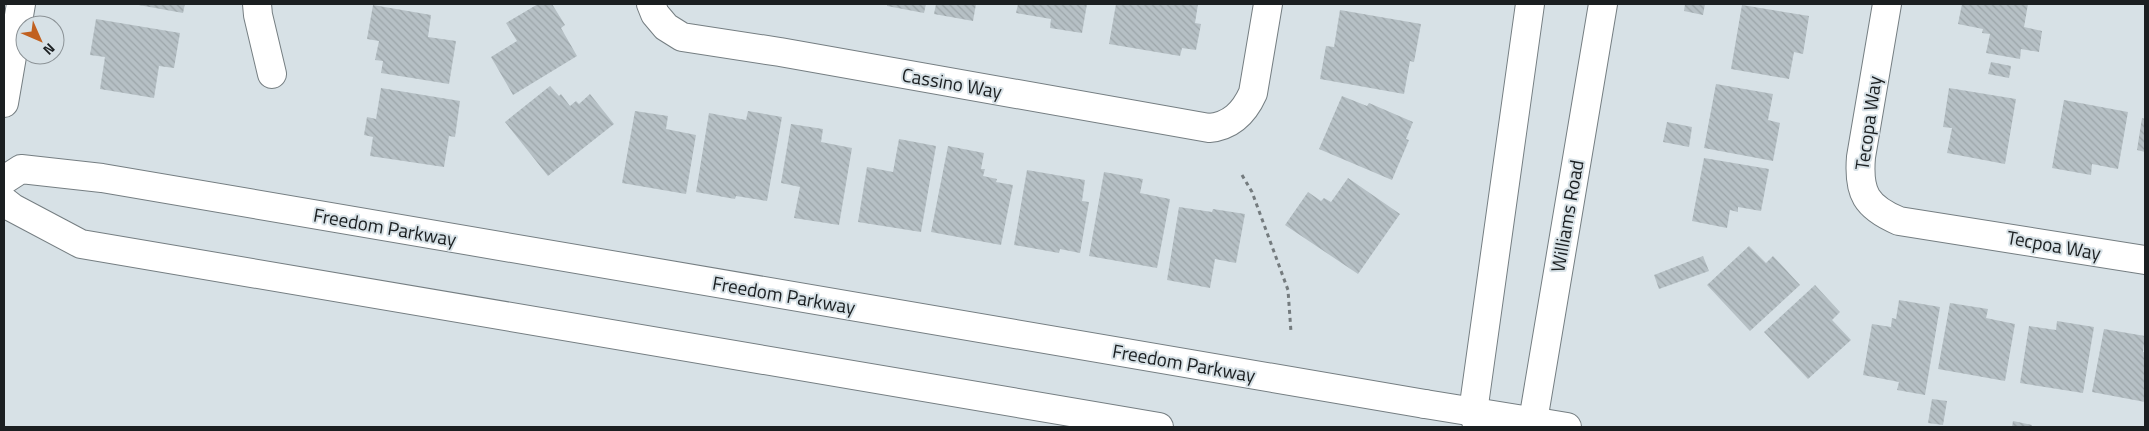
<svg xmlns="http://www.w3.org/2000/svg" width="2149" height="431" font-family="'Titillium Web',sans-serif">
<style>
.building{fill:url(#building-back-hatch)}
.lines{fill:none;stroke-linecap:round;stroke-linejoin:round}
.minor-casing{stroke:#757e82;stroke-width:30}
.major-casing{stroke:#757e82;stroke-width:30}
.path{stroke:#747b7e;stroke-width:3;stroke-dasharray:4 4;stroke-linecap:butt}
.minor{stroke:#fff;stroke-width:28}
.major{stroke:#fff;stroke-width:28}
.labels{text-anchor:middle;stroke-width:4;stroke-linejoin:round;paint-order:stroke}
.street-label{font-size:19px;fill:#1b1f21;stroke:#d7e1e6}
</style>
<defs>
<pattern id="building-back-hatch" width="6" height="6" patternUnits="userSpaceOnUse" patternTransform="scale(1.25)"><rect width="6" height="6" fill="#b6c0c5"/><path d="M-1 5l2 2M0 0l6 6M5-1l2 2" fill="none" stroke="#9ca5a9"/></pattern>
</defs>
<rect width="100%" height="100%" fill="#d7e1e6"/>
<g class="building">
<path d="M133,4H185L183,13Z"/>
<path d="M538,4H552L565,25L561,28L577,56L513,95L491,57L517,41L506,23Z"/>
<path d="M887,4H926L924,13L887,6Z"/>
<path d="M936,4H976L973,21L934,14Z"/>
<path d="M1018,4H1087L1082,33L1050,28L1051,19L1016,13Z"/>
<path d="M1116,4H1198L1195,23L1201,24L1196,50L1182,48L1180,56L1109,44Z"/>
<path d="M1685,4H1705L1703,15L1684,11Z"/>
<path d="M1962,4H2028L2024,27L2042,31L2039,52L2021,49L2020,59L1986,53L1990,34L1982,33L1983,29L1958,24Z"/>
<path d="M373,5L431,15L428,37L456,41L449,84L381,73L383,61L375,60L379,41L367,39Z"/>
<path d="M1742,5L1809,16L1803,54L1794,52L1789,79L1731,69Z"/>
<path d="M1340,10L1421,24L1414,62L1410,61L1404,94L1320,79L1326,46L1334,47Z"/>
<path d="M96,19L180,33L174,68L159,66L154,98L100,89L105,57L90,55Z"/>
<path d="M1991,62L2011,66L2009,78L1988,74Z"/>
<path d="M1716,84L1773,94L1768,120L1780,123L1773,161L1704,148Z"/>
<path d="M550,86L559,96L561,94L570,106L576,101L579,104L590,94L614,124L548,176L505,122Z"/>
<path d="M381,88L460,101L455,137L449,136L444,167L370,156L373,137L364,135L367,117L376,119Z"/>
<path d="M1949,88L2016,99L2005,164L1947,153L1952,128L1943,127Z"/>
<path d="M1342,96L1367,106L1369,103L1413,122L1406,139L1409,140L1392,180L1319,149Z"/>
<path d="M2064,100L2128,112L2118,169L2092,164L2091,175L2052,168Z"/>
<path d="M635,111L668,116L666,129L696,135L686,194L622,183Z"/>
<path d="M748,111L782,117L767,201L736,196L735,199L696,192L709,113L746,120Z"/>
<path d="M2142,118L2145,119V152L2137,150Z"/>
<path d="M1667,122L1692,127L1689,147L1663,142Z"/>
<path d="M791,124L823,129L821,142L852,148L839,225L794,218L800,187L781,183Z"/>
<path d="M899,139L936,146L921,232L858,222L867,167L893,172Z"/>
<path d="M948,146L984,153L981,169H985L983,176L997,179L996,182L1013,185L1001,245L931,232Z"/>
<path d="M1704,158L1769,169L1761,211L1738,207V212L1730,210L1727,228L1692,221Z"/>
<path d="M1027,170L1085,180L1082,201L1089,202L1080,253L1060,249L1059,253L1014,245Z"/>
<path d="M1104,172L1143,179L1140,193L1170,199L1157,268L1089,256Z"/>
<path d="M1348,178L1400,214L1358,274L1285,225L1308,192L1321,201L1324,198L1331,202Z"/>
<path d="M1179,207L1212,212L1213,209L1245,214L1236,263L1215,259L1210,288L1167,280Z"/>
<path d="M1749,246L1766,263L1773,256L1800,285L1750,331L1707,285Z"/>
<path d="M1703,256L1709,271L1659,289L1654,275Z"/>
<path d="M1815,285L1840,312L1832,320L1851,340L1808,379L1764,332Z"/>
<path d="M1899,300L1940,307L1925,395L1897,390L1899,382L1863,375L1872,324L1891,327L1892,318L1896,319Z"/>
<path d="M1950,303L1988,309L1986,318L2015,324L2005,381L1938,369Z"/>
<path d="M2057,321L2094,327L2083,393L2020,383L2029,326L2056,330Z"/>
<path d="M2104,329L2145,336L2143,352L2145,353V402L2092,392Z"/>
<path d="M1932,399L1947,401L1943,425L1928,423Z"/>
<path d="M2013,421L2032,425L2031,427H2012Z"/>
</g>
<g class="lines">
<defs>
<g id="minor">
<path d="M257,4L258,15L272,74"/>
<path d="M651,4L655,14L666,27L682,37L780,52L1209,128C1231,126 1244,113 1253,93L1268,4"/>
<path d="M1887,4L1861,157C1858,193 1866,207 1899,221L2145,260"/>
<path d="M4,103L21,4"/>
<path d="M4,180L21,169L102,178L1425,404"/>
<path d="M4,201L13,208L81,244L1159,427"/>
</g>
<g id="major">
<path d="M1425,404L1567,427"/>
<path d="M1478,427L1473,412L1530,4"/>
<path d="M1529,427L1533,421L1603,4"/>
</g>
</defs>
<use href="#minor" class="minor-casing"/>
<use href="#major" class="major-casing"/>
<path class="path" d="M1242,175L1252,192L1288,290L1291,332"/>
<use href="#minor" class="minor"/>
<use href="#major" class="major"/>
</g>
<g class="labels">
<g class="street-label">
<text transform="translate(952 83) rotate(10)" y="7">Cassino Way</text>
<text transform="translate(1868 123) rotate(-82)" y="7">Tecopa Way</text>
<text transform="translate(1567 216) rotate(-80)" y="7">Williams Road</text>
<text transform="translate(385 227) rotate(10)" y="7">Freedom Parkway</text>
<text transform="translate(2054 245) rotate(10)" y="7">Tecpoa Way</text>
<text transform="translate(784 295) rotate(10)" y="7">Freedom Parkway</text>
<text transform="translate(1184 363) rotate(10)" y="7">Freedom Parkway</text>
</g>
</g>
<rect width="2149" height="431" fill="none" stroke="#1b1f21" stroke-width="10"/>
<g transform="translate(40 40) rotate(135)"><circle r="24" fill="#d7e1e6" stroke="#8c9397"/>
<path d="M0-4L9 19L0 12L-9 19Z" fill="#c1601f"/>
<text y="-8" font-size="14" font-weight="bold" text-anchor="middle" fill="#1b1f21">N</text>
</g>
</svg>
